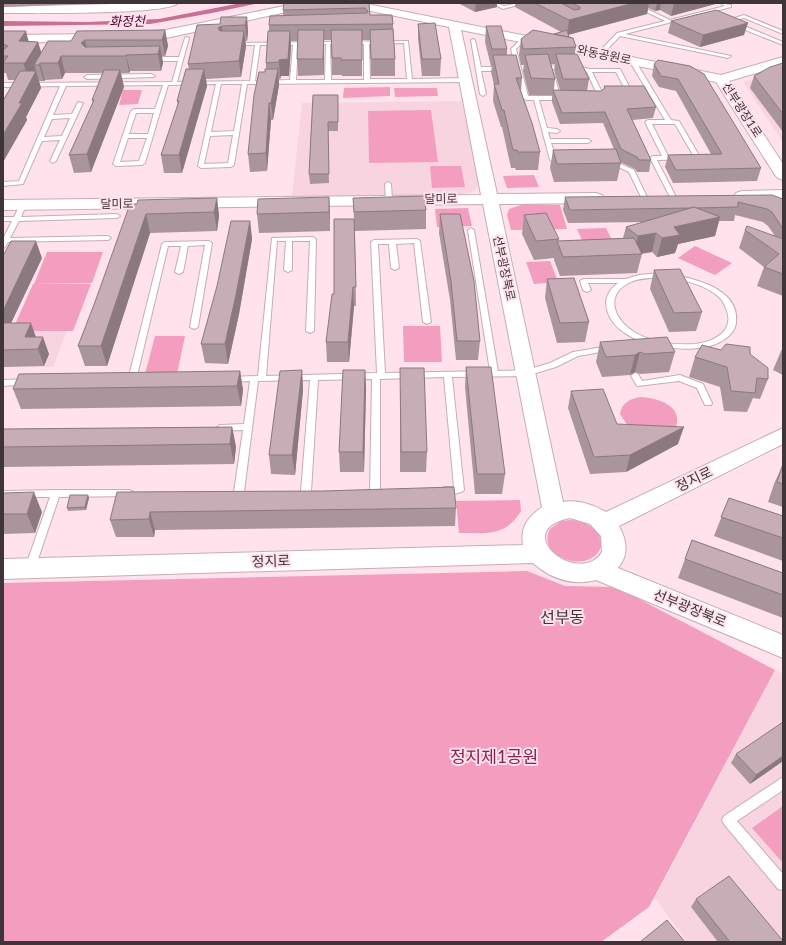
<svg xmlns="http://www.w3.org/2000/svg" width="786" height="945" font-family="Lato,'Noto Sans KR',sans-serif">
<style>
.built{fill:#f8d4e1}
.green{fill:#f39dbf}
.water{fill:#c87094}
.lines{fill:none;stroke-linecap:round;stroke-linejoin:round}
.service-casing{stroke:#c7acb5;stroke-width:2}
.tertiary-casing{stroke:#c7acb5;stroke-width:2}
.service{fill:#fff;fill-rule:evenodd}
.tertiary{fill:#fff;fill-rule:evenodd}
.wall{fill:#ab959d;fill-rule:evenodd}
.shaded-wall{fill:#8b797f}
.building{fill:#c7adb6;stroke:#8b797f}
.labels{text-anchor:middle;stroke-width:4;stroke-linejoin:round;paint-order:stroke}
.far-street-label{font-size:12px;fill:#3f3438;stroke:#ffe2ec}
.far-water-label{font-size:13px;font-style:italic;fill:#52002d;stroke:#ffe2ec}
.street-label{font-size:14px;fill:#3f3438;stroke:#ffe2ec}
.quarter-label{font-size:16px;fill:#3f3438;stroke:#ffe2ec}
.near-park-label{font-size:17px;fill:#891e54;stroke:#ffe2ec}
</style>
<rect width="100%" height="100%" fill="#ffe2ec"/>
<g class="built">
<path d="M783,70V143L743,82Z"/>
<path d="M462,101L479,183L478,187L472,192L455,196H292L302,103Z"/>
<path d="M14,331H67L53,367H3V355Z"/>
<path d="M775,670L783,674V942H687L655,898Z"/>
</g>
<g class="green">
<path d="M390,87V96L343,98L344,88Z"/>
<path d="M394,88H437L438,96L395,97Z"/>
<path d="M123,90H142L138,104L119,105Z"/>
<path d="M431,110L438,162L369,163L368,111Z"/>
<path d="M430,166H461L465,187L432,188Z"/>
<path d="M534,175L539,187L507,188L503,176Z"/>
<path d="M524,204L560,205L567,229L511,230L507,215L509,209Z"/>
<path d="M468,208L472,226L437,227L435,209Z"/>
<path d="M606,228L619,255L589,256L577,229Z"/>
<path d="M695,246L732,263L715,275L678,258Z"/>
<path d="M47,252H103L92,283L34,284Z"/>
<path d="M550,261L558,282L534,284L526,262Z"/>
<path d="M33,284H91L73,331H12Z"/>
<path d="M403,326H440L442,362H404Z"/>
<path d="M155,336H185L177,374H145Z"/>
<path d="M641,397C657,398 683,405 676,427L628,426L620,414C622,402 630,399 641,397Z"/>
<path d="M520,500L521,511C505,537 486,533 459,533L456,501Z"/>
<path d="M571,520C586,521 603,530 601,547C590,576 535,557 550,529L561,521Z"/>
<path d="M527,571L565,586L616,587L775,670L649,907L601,942H3V583Z"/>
<path d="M783,806V863L752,828Z"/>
</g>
<path class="water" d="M241,3H259L212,13L150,24L3,26V21L87,22L159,19Z"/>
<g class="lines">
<defs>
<g id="service">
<path d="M492,3H497L504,6L518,3H525L503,9Z"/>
<path d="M628,3H634L670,20L725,6L720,3L731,5V7L625,34L731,56L728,58L620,36L602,55H598V53L617,33L665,21Z"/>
<path d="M744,15L783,31V34L744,18L727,22L725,21Z"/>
<path d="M733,23H737L783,42V45L733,25Z"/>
<path d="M187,37L189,38L177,82L250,81L255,45H233V44L235,43L408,41L412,79L465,78L468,80L465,82L247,84L234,165L231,167L201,168L198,166L216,84L168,85L145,163L142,165L116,166L113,164L131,111L134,109H155L163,85L66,86L53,115L72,114L78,102L83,103L56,161L53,163L50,161L60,140L42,141L23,184L3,186V182L19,181L60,86L3,87V83L172,82L178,61H151L148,59L151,57H179L185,38ZM404,43L407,79H370L369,44ZM326,44L325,80H296L298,45ZM330,44H364V80H331ZM260,45H293L290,80L255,81ZM221,84H242L234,131L211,132ZM136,113H154L148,134H129ZM70,118L62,136L44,137L52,119ZM233,135L228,163L204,164L210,136ZM128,138H147L139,161L120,162Z"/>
<path d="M522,38L526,39L516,49L528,96H555L548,74L551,72L554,74L560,96L567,98L564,100H539L547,128L557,129L560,131L557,133L548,132L550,139H588L591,141L588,143H551L556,158L561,159V161L553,162L550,160L534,100H526L523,98L511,49Z"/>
<path d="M473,39L475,40L481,67H503L506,69L503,71H481L486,94L483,96L480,94L471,40Z"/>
<path d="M631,61L636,62L671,120L679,121L700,157L697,159L657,160L676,197L675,198L670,197L650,158L653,156H662L645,122L648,120H665L630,62ZM652,124H675L693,155L668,156Z"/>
<path d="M575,65L589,69H620L632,92L627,93L616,72H592L602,92L599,94L596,92L587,72L575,69L540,70L537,68L540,66Z"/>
<path d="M152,74L155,76L154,77L87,79L84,77L87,75Z"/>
<path d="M608,160H612L634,170L647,197L646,198L641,197L629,172L608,162Z"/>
<path d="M388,182L391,184L392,200L389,202L386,200L385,184Z"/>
<path d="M23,203L26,205L21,217L117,214L120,216L117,218L19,221L10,238L108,236L111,238L108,240L8,242L5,247L3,248V239L12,221H3V217H14L20,205Z"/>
<path d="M471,228L474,230L498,371L526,370L550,363L573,352L609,346L613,348L612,350L578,356L556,367L526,376L452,377L464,490C459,495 444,495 439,490L444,487H454L444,377L380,379V491L375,494L370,491L372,379L318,380L311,491L306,494L301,491L310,380L258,381L244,492L242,494H236L234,492L243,430L220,431L216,428L220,425L244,424L250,381L230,382L227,381L226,379L227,377L258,376L272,238L313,237L316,239L314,331L310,333L306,331L310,241H292V270L288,272L284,270L286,241H277L266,376L377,373L371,242L374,240L417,239L420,241L431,322L427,324L423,322L414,243L396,244L399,268L395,270L391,268L389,244H378L385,373L490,371L468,230Z"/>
<path d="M209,241L212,243L198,327L194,329L190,327L205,245L188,246L183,272L179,274L175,272L181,246H168L136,380L135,382H129L128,380L162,244L165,242Z"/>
<path d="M660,273C686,276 741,286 736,323C735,333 725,340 716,344C685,356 608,346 606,303C606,295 612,287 618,283H588L591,290L587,292L583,290L580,281L584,279H626L639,275ZM660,277C680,279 704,283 720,298C723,301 725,306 727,311C734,332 713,342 695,344C675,345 654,343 636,333C613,320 603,293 633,281C641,278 651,278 660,277Z"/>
<path d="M635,373L638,374L642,381L680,375L703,384L712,403L711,405H705L697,388L679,381L637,386L631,376Z"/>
<path d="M27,379L31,382L30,384L3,386V380Z"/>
<path d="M56,490H129L132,491L134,493L132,495L129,496L59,497L35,568L34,571L30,572L26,571L25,568L50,497H3V491Z"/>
<path d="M783,777V790L737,821L783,874V890L778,889L724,824L722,820L724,816Z"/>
</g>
<g id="tertiary">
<path d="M148,3H178C168,15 26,13 3,13V7Z"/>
<path d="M299,3H321L315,6L166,38L136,41L130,37L136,33L166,30Z"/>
<path d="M340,3H362L721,75L783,57V65L729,81L783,164V180L778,178L775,175L716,82L461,30L497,194L596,193L602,195L604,198L602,201L596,203L499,204L563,502C577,499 594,505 606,512L783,428V444L619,526C627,541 629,554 618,568L783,635V658L596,580C573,586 551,579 533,563L3,579V559L523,545C520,527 528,517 542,507L483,204L3,210V200L481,195L449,27L346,6ZM570,518L590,524L601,536L602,552C580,588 507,531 570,518Z"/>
<path d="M102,34L106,35L108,38L106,41L3,43V35Z"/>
<path d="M783,190V200L742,201L736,199L734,196L736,193L742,191Z"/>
</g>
</defs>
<use href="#service" class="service-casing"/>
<use href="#tertiary" class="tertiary-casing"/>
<use href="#service" class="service"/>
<use href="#tertiary" class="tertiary"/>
</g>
<g class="wall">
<path d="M3,3H108L3,7Z"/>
<path d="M369,3L370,15L393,24L395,59V76H371L370,40H362V76H342V75H332L331,40H324V75L298,76L297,59L298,41H291V46L289,76H281L280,79H279V85L273,120H271L267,171L250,172L248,154L265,72L266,69V63L269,31V25L283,16V10Z"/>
<path d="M458,3H497V7L475,12Z"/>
<path d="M515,3H719L671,16L660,10L655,11L648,8L647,14L568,35L569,37L576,47L575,54L589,79L587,91H601L604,89V86L656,107L653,118L632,120L651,160L649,172H637L635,169L620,162L621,163L617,181L554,182L550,168L553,150L614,149L603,123L560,124L552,102V95H529L523,71L524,65H521L519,55L521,39L554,34L561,32L515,7ZM551,64H555L554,70L560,90H554L555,79Z"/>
<path d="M247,17L248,32L247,41H245L246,46L241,77L206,79L207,86L182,173H164L161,155L178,105L177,101L189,69L188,64L220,24Z"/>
<path d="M671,21L744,35L700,47L668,33Z"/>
<path d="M418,24L441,59L440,76H422L418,39Z"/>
<path d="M486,26L507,49V55L522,78L521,92L540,152L538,170H516L515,168H511L502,127H501L493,101L494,85L491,72L492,66H491L485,42Z"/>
<path d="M165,30L168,46L165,56H162L163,63L161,71H130L129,73H121L124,87L91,172L74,173L69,155L93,103L92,100L103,73H65L62,79L45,80L44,81H39L41,88L26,117L27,120L3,162V101L15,80H8L6,73H3V31L29,41L38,42L41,53L71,41Z"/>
<path d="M783,63V132L750,88L754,76Z"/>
<path d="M654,64L690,66L761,168L757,181L673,183L665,167L668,155L711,154L676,91L659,87L652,76Z"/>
<path d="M313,95H338V131H328L329,183L310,184L309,174Z"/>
<path d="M329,197L330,231L259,233L257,214Z"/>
<path d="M565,197L783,199V296L757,286L764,267L739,248L745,230L775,236L768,226L763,222L735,215L734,221H719L715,236L678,244L675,253L657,257L652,252L642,254L637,273L560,276L554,260V258L534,260L522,234L524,215L559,239L558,241L623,238L626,227L645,222L568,223L563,210Z"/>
<path d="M217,198L219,216L217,231L150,233L107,366H85L78,346L137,204Z"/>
<path d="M353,198L426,210V229L355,231L356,306H354L349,362H327L326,342L334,294L354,219Z"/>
<path d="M440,214L480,341L478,360H456L450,300L439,233Z"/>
<path d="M250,221L252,239L239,314L228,364L205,363L201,344Z"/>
<path d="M3,256L42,258L11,323L36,337L49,354L44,366L3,367Z"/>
<path d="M654,270L702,312L696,331L669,332L650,289Z"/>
<path d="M547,279L589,322L585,342L557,343L545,298Z"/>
<path d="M600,342L675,352L669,372L640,374L635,372L630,375L602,377L596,362Z"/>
<path d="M783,348V375L773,370L781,351Z"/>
<path d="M721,350L750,354L768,379L760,399L753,398L747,412L724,411L720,387L689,377L695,357Z"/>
<path d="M466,367L505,474L502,494H475L465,387Z"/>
<path d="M302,370L303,390L295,475L271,474L269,455Z"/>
<path d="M365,370L366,389L364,472H340L339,452Z"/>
<path d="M240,371L243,390L241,406L21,409L13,389Z"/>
<path d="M400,388L427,452L426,472H400Z"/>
<path d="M571,391L617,424L678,444L626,472L590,474L568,408Z"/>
<path d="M232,427L236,447L234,464L3,467V429Z"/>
<path d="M783,464V507L768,502L774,484Z"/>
<path d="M117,492L456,508L455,526L155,530L154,537H116L110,520Z"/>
<path d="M3,493L42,512L35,533L3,534Z"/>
<path d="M89,498L86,510L68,511L67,508Z"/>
<path d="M729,498L783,516V561L714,536Z"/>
<path d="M692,540L783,573V618L678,578Z"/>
<path d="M736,754L783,761L750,784L731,763Z"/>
<path d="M696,899L783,942H718L691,907Z"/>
</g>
<g class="shaded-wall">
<path d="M476,3H497V7L475,12Z"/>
<path d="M504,3H514L504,4Z"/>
<path d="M634,3H649L647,14L567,35L569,20Z"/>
<path d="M657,3H661L660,10L655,11Z"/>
<path d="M674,3H719L671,16Z"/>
<path d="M247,17L248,32L247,41L245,25Z"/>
<path d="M748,23L744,35L700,47L703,35Z"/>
<path d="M222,26L224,42L218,28Z"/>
<path d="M165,30L168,46L165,56L162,40Z"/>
<path d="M324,30V75L323,59Z"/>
<path d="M26,31L30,47L19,41Z"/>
<path d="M244,31L246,46L241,77L239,61Z"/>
<path d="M290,31L291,46L289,76H281L280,79L279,62V60Z"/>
<path d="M85,40L89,56L81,43Z"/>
<path d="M38,42L43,58L34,65L36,70L29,82L24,65Z"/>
<path d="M160,46L163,63L161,71L158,54Z"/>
<path d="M126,55L130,71L129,73L126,56Z"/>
<path d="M61,56L65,73L62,79L58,63Z"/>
<path d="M40,63L45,80L44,81L39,65Z"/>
<path d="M204,69L207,86L182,173L179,155Z"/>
<path d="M278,69L279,85L273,120L271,103Z"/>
<path d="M120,70L124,87L91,172L87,154Z"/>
<path d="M36,71L41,88L26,117L27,120L3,162V135Z"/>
<path d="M269,103L271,120L267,171L266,153Z"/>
<path d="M329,197L330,216V231L329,212Z"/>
<path d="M217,198L219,216L217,231L214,212Z"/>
<path d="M146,214L150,233L107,366L101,346Z"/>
<path d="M720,217L715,236L678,244L675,253L657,257L662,238L674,227Z"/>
<path d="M250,221L252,239L239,314L228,364L225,344Z"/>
<path d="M656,233L652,252L634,254L638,236Z"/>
<path d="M36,241L42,258L3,340V311Z"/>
<path d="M353,287L354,306L349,362L348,342Z"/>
<path d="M31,323L37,340L25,337Z"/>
<path d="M43,337L49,354L44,366L38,349Z"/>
<path d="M640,352L635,372L630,375L635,355Z"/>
<path d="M302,370L303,390L295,475L292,455Z"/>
<path d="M365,370L366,389L364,472L363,452Z"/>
<path d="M240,371L243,390L241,406L237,386Z"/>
<path d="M232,427L236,447L234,464L230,444Z"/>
<path d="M684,427L678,444L626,472L630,455Z"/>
<path d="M34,492L42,512L35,533L27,514Z"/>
<path d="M88,495L89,498L86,510L85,507Z"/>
<path d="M150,512L155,530L154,537L149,519Z"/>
<path d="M783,756V761L750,784L756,775Z"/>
</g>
<g class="building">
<path d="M284,3H369L370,15H392L393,24L269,25L270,16L367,13L368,11L365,8L283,10Z"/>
<path d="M535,3H561L574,10L580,9V7L572,3H634L569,20Z"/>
<path d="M716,10L748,23L703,35L671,21Z"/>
<path d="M221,17H247L245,25L222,26L218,28L220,31H244L239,61L188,64L197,25L220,24Z"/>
<path d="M435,23L441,59H422L418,24Z"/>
<path d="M486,26H501L507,49H492Z"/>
<path d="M393,29L395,59H371L370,30Z"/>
<path d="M165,30L162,40H85L81,43L85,47L160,46L158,54L126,55V56H61L58,63H40L39,65H34L48,41H71L77,31Z"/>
<path d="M298,30H324L323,59H297Z"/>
<path d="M331,30H362V60H341V58H332Z"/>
<path d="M533,30L573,38L576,47L523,49L521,39Z"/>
<path d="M567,30L569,37L554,34Z"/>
<path d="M3,31H26L19,41L38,42L24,65L25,63H3L8,56H3V50L8,46L3,44Z"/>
<path d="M268,31H290L288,59L279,60V62L266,63Z"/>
<path d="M548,54L555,79L531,78L525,55Z"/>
<path d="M556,54H577L589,79H563Z"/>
<path d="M493,55H516L522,78H516L532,123L540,152H518L517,150H513L504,110H502L494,84H499Z"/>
<path d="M658,60L690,66L704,74L761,168L676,170L668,155L722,154L678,79L661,76L654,64Z"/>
<path d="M783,63V114L754,76L770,67Z"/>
<path d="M186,69H204L179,155H161L179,101H177Z"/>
<path d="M265,69H278L271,103H269L266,153L248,154L254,95L259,72H265Z"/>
<path d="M104,70H120L87,154L69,155L94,100H92Z"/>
<path d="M20,71H36L19,103H22L3,135V101Z"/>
<path d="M604,86H644L656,107L627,109L651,160H639L637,157L621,149L605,112L562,113L553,90L601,91L605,88Z"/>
<path d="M313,95H338V122H328L329,174H309Z"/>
<path d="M616,149L621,163L557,164L553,150Z"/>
<path d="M772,195L783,199V229L772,212L767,209L738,202V207L696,208L694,207L692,208L570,210L565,197Z"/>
<path d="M424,196L426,210L354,212L353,198Z"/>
<path d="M329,197V212L257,214L258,199Z"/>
<path d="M217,198L214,212L146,214L101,346H78L95,302L130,204H137L138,200Z"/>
<path d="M694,207L720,217L674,227L680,235L662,238L656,233L638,236L626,227Z"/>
<path d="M546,213L559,239L536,241L524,215Z"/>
<path d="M440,214H460L474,281L480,341H457L451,281Z"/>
<path d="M334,219H354L356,287H353L348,342H326L332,294H334Z"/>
<path d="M231,221H250L236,295L225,344H201L217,286Z"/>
<path d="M747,226L783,239V274L764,267L779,254L745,230Z"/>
<path d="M634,238L642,254L563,257L557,241Z"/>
<path d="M11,241H36L3,311V256Z"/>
<path d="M680,269L702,312L674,313L654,270Z"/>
<path d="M574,278L589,322L560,323L547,279Z"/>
<path d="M3,323H31L25,337H43L38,349L3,350Z"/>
<path d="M667,337L675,352L645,354L640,352L635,355L606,357L600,342Z"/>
<path d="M726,344L750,347V354L768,368V379L757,378L755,393L731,391L727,367L695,357L702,345L721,350Z"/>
<path d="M466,367H491L505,474H477Z"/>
<path d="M400,368H424L427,452H401Z"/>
<path d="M302,370L292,455H269L280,371Z"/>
<path d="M343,370H365L363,452H339Z"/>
<path d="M240,371L237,386L13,389L19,374Z"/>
<path d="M603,389L617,424L684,427L630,455L594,457L571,391Z"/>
<path d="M232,427L230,444L3,447V429Z"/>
<path d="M783,464V484L777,482Z"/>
<path d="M454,487L456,508L150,512L149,519L110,520L117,492L323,491Z"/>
<path d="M34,492L27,514H3V493Z"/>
<path d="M70,495H88L85,507L67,508Z"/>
<path d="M729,498L783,516V538L721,517Z"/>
<path d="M692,540L783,573V595L685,559Z"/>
<path d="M783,722V756L756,775L736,754Z"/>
<path d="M729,876L783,941V942H730L696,899Z"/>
<path d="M667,920L685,942H640Z"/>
</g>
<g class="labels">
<g class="far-street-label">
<text transform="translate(604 55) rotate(12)" y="4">와동공원로</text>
<text transform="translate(742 110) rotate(57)" y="4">선부광장1로</text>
<text transform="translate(441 199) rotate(-1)" y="4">달미로</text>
<text transform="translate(117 204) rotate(-1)" y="4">달미로</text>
<text transform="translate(504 268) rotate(78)" y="4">선부광장북로</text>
</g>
<g class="far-water-label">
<text transform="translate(127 21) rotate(-1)" y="5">화정천</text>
</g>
<g class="street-label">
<text transform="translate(694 479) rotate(-26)" y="5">정지로</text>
<text transform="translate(271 561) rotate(-2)" y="5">정지로</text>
<text transform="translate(690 608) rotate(22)" y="5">선부광장북로</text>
</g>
<g class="quarter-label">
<text x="562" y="623">선부동</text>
</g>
<g class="near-park-label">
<text x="494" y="763">정지제1공원</text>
</g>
</g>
<rect width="786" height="945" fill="none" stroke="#3f3438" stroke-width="8"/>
</svg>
